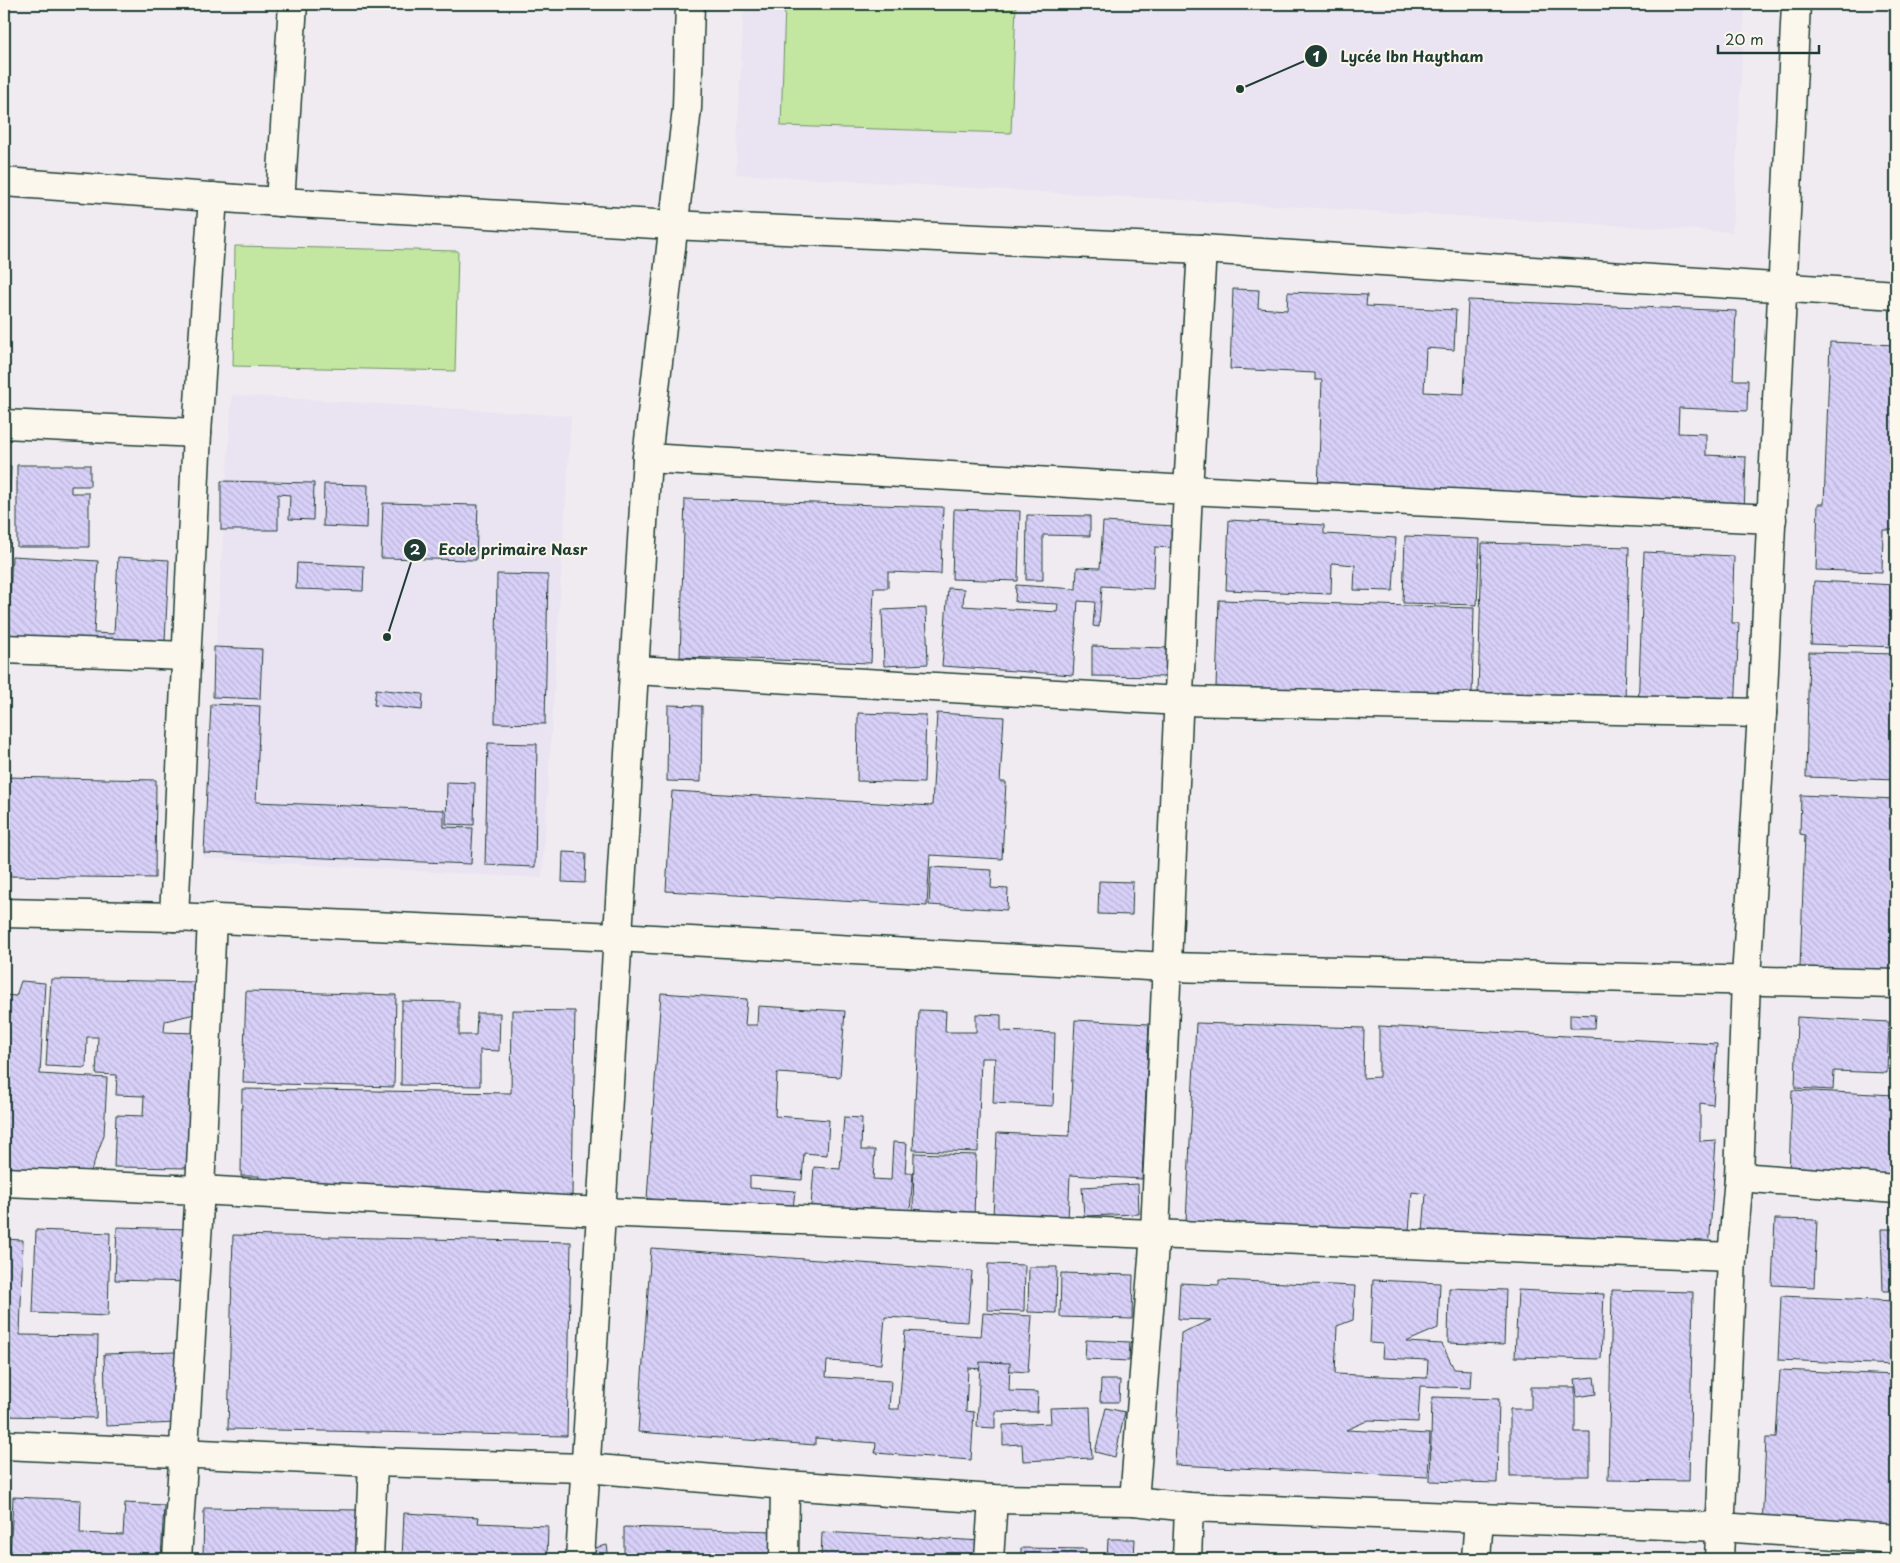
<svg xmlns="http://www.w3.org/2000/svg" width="1900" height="1563" font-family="'Playpen Sans',sans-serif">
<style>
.built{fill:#e9e3f2}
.grass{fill:#c3e7a1;stroke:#71926a}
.building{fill:url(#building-back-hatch);stroke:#1f3d34}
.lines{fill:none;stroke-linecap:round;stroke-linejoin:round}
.minor-casing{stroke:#1f3d34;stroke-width:31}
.tertiary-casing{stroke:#1f3d34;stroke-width:31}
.minor{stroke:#fbf7ec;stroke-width:28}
.tertiary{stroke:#fbf7ec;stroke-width:28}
.leader{fill:none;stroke:#1f3d34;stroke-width:2}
.callout-dot{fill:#1f3d34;stroke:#fbf7ec;stroke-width:2}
.mark-label{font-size:15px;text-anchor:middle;font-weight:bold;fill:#fff}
.callout-label{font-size:15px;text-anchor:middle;font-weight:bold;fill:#1f3d34;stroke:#fbf7ec;stroke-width:4;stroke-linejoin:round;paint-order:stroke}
</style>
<defs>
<pattern id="building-back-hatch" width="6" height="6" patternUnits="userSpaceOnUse" patternTransform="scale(1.25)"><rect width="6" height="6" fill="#d8d0f8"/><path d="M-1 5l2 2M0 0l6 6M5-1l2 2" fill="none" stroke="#b9b4d5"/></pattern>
</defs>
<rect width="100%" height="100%" fill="#f0ebf0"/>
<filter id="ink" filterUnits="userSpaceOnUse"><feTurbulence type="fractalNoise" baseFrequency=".02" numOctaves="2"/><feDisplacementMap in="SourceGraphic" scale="10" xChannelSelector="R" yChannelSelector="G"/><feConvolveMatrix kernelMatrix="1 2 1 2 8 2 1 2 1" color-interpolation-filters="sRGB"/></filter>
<g filter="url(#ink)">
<g class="built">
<path d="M744,4H1745L1732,232L736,174Z"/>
<path d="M232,395L571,416L542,878L203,858Z"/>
</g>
<g class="grass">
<path d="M785,4H1016L1011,133L781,126Z"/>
<path d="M235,246L458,251L455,371L233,366Z"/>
</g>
<g class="building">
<path d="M1233,289L1259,290L1258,308L1287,310L1288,292L1367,295L1366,306L1456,310L1454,350L1426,348L1424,392L1464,394L1468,300L1736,311L1733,380H1748L1747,411L1679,408L1678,433L1706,434V455L1746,457L1744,514L1318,490L1322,380H1315V373L1230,369Z"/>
<path d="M1830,342L1896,345L1895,530H1883L1882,572L1816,570L1818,504H1824Z"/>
<path d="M4,465L11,466L8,551H4Z"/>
<path d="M17,465H90V486H71V493H89V547H17Z"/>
<path d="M221,481L314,483L313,520L289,519L290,495L278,494V530H221Z"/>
<path d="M324,484L368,485L367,528L323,526Z"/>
<path d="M685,499L943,507L941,574L888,572V588H874L871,663L680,657Z"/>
<path d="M383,503L478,505L476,560L381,558Z"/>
<path d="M954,509L1020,511L1018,581L952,579Z"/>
<path d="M1027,515L1090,516V536L1043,535V580H1026Z"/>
<path d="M1229,520L1324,525V534L1396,538L1393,591L1354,590L1355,565L1332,563L1331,594L1226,590Z"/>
<path d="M1103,522L1175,526L1173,548L1155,547L1153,589L1102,586L1099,627L1093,626L1095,602L1078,601L1073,675L942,666L948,588L964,589L963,606L1057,612L1058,604L1015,602L1016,585L1076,589L1077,567L1100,568Z"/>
<path d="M1405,536L1480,539L1477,605L1403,603Z"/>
<path d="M1482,543L1629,547L1625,699L1478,695Z"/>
<path d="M1644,552L1734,556L1732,623H1739L1735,713L1638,709Z"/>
<path d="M12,556L98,561L94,633L114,634L118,557L169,560L164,662L7,654Z"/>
<path d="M297,563L364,566L363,591L296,589Z"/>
<path d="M497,574L548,575L545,724L495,723Z"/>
<path d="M1814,581L1896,585V647L1811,644Z"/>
<path d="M1219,600L1474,608L1472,695L1216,687Z"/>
<path d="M926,608L928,664L884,666L882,610Z"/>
<path d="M1092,646L1171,648L1170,677L1092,676Z"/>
<path d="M214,647L262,649L260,699L213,697Z"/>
<path d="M1809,652L1896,654V780L1806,777Z"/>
<path d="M376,689L423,694L422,710L374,705Z"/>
<path d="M211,704L260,706L256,802L444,810V827L473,828L471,864L204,853Z"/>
<path d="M668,705L702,706L701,782L667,781Z"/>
<path d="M858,713L926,715L924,783L857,781Z"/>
<path d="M937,713L1004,717L1000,782H1006L1002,859L930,855L927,906L666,891L672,791L932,806Z"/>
<path d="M488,743L537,744L535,867L485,865Z"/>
<path d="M4,777L156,780L155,878L4,876Z"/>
<path d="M447,782L475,783L474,825L446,824Z"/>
<path d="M1801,795L1896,799V971L1800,968L1805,835L1800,834Z"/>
<path d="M563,852L586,853L585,883L562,882Z"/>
<path d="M931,867L992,870L991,888L1008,889L1007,910L929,905Z"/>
<path d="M1099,881L1133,882L1132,915L1098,914Z"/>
<path d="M51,979L196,982L195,1014L165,1021L164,1032L196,1033L191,1168L114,1167L116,1115L143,1116L144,1096L116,1095L117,1075L96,1074L98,1037H87L86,1068L46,1066Z"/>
<path d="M21,981L45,983L40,1074L107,1078L104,1135L88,1179L4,1175V995L16,996Z"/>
<path d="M246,991L396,995L394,1087L243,1083Z"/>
<path d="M661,993L747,999L745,1025H757L758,1006L845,1011L840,1077L777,1073L775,1116L829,1120L827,1155L804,1153L802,1180L750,1176V1188L795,1191L793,1208L647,1199Z"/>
<path d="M402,1001L459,1002V1035H476L477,1013H500L499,1051L480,1050V1086L401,1085Z"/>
<path d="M512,1010L575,1011L572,1196L258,1191L259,1176H241L242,1089L511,1093Z"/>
<path d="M919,1010L946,1011L945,1032H976V1014L1001,1015V1031L1055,1033L1053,1106L993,1103L995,1058H981L978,1152L913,1150Z"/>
<path d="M1570,1014L1595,1015L1594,1028H1570Z"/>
<path d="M1797,1017L1889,1022L1887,1073L1834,1071L1833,1090L1795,1088Z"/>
<path d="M1075,1020L1149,1024L1142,1179L1070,1175L1068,1220L993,1216L997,1133L1069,1136Z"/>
<path d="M1196,1023L1364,1028L1363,1078L1379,1077V1026L1717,1044L1713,1105L1700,1103V1141L1716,1140L1709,1251L1423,1232L1426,1194L1412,1192L1409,1231L1372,1229L1339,1231L1186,1221Z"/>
<path d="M1896,1064V1178L1789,1174L1792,1090L1895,1095Z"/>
<path d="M844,1117L862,1118L861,1150H875L873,1179L891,1180L893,1142L907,1143L905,1173H913L910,1212L811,1206L814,1167L840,1169Z"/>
<path d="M914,1153L976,1155L974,1217L913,1215Z"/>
<path d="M1138,1184L1139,1214L1084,1216L1082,1187Z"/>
<path d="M1775,1219L1817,1220L1814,1287L1772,1285Z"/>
<path d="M117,1227L190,1229L189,1282L115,1280Z"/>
<path d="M1881,1229H1896V1291H1883Z"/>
<path d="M36,1230L110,1233L108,1316L33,1313Z"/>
<path d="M233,1235L571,1242L567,1436L228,1429Z"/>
<path d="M4,1239L23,1240L20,1335L98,1336L96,1418L4,1416Z"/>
<path d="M651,1248L972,1271L968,1322L885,1317L881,1364L827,1361L826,1377L891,1381L889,1409H899L905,1331L981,1336L983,1313L1032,1316L1028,1372L968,1368L966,1411L974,1412L971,1460L875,1453L876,1443L815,1438V1445L638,1432Z"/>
<path d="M988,1264L1025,1265L1024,1311L987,1310Z"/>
<path d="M1029,1267H1057L1056,1313L1028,1312Z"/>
<path d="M1061,1273L1133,1275L1132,1319L1060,1317Z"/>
<path d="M1219,1280L1355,1286L1353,1320L1337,1326L1335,1374L1427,1378L1428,1360L1382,1358L1383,1344L1370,1343L1373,1280L1440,1283L1438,1328L1406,1342L1442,1344L1454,1369L1471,1370L1470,1388L1420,1386L1418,1422L1369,1420L1346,1430L1430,1434L1428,1477L1175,1465L1181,1333L1211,1320L1178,1319L1180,1283L1219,1285Z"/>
<path d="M1449,1288L1506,1290L1504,1345L1448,1343Z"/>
<path d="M1518,1290L1604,1294L1601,1359L1515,1357Z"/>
<path d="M1612,1290L1693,1292L1689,1481L1608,1480Z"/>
<path d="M1781,1296L1896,1301V1365L1778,1360Z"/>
<path d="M1086,1340L1130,1342L1129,1361L1085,1359Z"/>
<path d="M176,1352L178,1423L106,1426L104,1354Z"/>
<path d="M980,1362L1010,1363L1009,1391L1038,1392L1037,1412L995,1411V1428L977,1427Z"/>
<path d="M1780,1370L1896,1375V1534L1762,1528L1766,1438H1776Z"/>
<path d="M1594,1377L1596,1394L1577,1397L1575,1379Z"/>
<path d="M1101,1380H1120L1119,1402H1100Z"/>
<path d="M1531,1387H1575V1432H1590V1476H1510V1409H1531Z"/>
<path d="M1432,1397L1499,1399L1497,1483L1430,1481Z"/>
<path d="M1090,1407L1092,1458L1023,1461L1022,1444L1003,1445V1425L1051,1423L1050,1408Z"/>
<path d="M1106,1408L1125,1412L1115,1457L1095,1452Z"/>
<path d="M13,1497L81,1500L80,1533L123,1535L125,1503L164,1505L161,1559H10Z"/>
<path d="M204,1508L361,1510L360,1559H203Z"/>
<path d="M404,1513L479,1517L478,1523L548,1526L547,1559H402Z"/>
<path d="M624,1527L775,1531L774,1559H624Z"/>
<path d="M822,1532L982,1541L981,1559H821Z"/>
<path d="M1108,1539H1135L1134,1559H1107Z"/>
<path d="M607,1545L609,1559H593L591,1549Z"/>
<path d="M1021,1548L1086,1549V1559H1021Z"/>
<path d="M1228,1553L1347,1559H1227Z"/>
</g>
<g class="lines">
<defs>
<g id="minor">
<path d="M4,182L280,202L672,225L1202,249L1896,295"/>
<path d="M280,202L293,4"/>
<path d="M4,424L197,433"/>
<path d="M647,458L1188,490L1772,519"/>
<path d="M4,649L186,656"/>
<path d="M635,670L1180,701L1762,713"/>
<path d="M4,913L174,917L616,937L1167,967L1896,984"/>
<path d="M174,917L197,433L213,197"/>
<path d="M1739,1177L1896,1189"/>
<path d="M4,1182L200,1190L600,1212L1732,1257"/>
<path d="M4,1445L373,1462L586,1468L785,1485L993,1499L1134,1501L1189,1507L1720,1527L1896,1539"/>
<path d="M1134,1501L1155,1233L1188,490L1202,249"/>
<path d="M177,1559L200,1190L212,918"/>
<path d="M369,1559L373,1462"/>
<path d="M784,1559L785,1485"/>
<path d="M989,1559L993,1499"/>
<path d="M1187,1559L1189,1507"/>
<path d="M1476,1559L1479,1518"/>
</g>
<g id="tertiary">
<path d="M580,1559L647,458L687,108L690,4"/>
<path d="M1719,1559L1732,1257L1739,1177L1746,979L1762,713L1796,4"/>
</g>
</defs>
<use href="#minor" class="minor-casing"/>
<use href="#tertiary" class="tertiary-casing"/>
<use href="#minor" class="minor"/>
<use href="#tertiary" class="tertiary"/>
</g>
</g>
<path class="leader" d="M1240 89L1316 56M387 637L415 550"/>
<g class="callout-dot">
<circle cx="1240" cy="89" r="5"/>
<circle cx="387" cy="637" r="5"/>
<circle cx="1316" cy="56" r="12"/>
<circle cx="415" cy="550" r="12"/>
</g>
<g class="mark-label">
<text x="1316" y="62">1</text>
<text x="415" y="555">2</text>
</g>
<g class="callout-label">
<text x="1412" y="62">Lycée Ibn Haytham</text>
<text x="513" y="555">Ecole primaire Nasr</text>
</g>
<rect width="1900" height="1563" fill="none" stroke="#fbf7ec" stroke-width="20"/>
<rect x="10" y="10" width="1880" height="1543" fill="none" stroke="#1f3d34" stroke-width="2" filter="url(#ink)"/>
<path d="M1718 45v8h101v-8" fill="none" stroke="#1f3d34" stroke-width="2.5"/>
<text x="1725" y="45" font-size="15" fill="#1f3d34" stroke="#fbf7ec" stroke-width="4" paint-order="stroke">20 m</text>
</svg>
